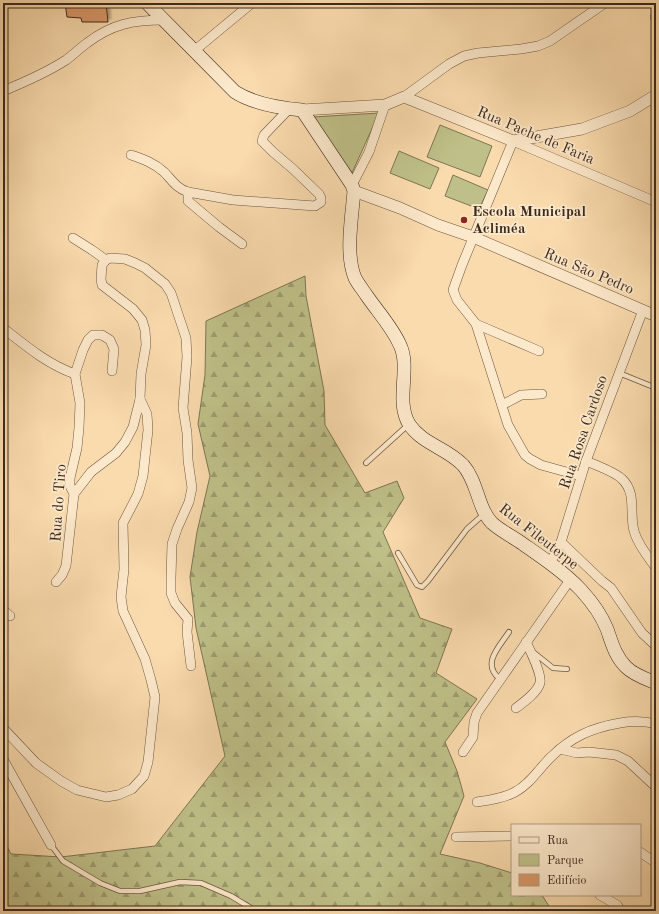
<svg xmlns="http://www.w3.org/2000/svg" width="659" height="914" font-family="'Old Standard TT',serif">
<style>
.green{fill:#bfc089;stroke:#7e7553}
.forest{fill:url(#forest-firs);stroke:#7e7553}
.building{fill:#d99769;stroke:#3c2a1d;filter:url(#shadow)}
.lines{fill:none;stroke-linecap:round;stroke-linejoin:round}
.service-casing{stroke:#6c5641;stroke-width:6}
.minor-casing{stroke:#6c5641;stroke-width:10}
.tertiary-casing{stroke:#6c5641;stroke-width:12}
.secondary-casing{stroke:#3c2a1d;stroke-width:14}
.service{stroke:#fce8ca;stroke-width:4.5}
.minor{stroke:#fce8ca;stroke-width:9}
.tertiary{stroke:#fce8ca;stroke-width:11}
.secondary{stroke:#fce8ca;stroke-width:13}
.poi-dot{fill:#8f2418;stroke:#fce8ca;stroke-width:1.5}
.labels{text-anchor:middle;stroke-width:3.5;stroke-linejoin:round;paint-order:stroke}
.street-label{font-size:15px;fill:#3c2a1d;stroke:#fce8ca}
.poi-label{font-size:15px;font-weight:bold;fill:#3c2a1d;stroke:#fce8ca;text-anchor:start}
</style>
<defs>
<pattern id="forest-firs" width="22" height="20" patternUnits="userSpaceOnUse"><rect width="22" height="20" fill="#bfc089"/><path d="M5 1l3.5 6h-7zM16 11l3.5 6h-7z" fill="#9c9c6f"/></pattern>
<filter id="shadow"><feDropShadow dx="3" dy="-3" stdDeviation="1" flood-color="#0004"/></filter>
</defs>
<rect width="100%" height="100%" fill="#fadbad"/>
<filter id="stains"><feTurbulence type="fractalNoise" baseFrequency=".005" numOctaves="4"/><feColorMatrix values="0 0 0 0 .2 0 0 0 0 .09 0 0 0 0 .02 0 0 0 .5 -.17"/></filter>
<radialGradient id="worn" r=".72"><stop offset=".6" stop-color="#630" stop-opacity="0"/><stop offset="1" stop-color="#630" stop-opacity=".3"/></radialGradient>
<g class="green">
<path d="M379,113L352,173L313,117Z"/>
<path d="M440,125L492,146L480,177L427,157Z"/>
<path d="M399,151L439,168L430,189L390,173Z"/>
<path d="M453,175L488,190L479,209L445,196Z"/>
</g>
<path class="forest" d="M305,276L306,296L324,391L325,425L365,493L397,481L404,498L383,532L420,618L452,629L436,673L477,699L445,742L457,771L464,796L440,854L480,863L512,873V895H542L552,911H3V839L11,854L61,857L155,846L225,756L196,628L190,577L197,532L210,476L198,424L205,375L206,321Z"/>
<path class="building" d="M65,3H106L108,22H82L81,18L67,17Z"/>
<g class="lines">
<defs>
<g id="service">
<path d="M619,373L656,388"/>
<path d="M366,463L408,425"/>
<path d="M398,553L417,585L422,587L428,581L467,529L484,514"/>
<path d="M533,652L553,668L567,669"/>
<path d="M500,679C481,664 499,647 509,632"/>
<path d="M51,845L63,861L100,883L120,891H140L180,882L201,883L231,896L256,911"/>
</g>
<g id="minor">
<path d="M655,17L656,16"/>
<path d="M194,51L252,3"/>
<path d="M3,91C25,82 46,73 66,60C73,55 80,48 87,43C112,24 133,20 164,20"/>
<path d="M404,97L449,64L464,56L478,53L521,49L538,46L550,41L605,3"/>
<path d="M131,155C143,159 154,163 164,172C172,180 176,188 188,192L233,200L315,206L321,202V198L319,194L293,169L273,152L262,141L264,135L289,109"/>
<path d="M352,185L369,152L385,105"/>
<path d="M188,192V201L219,227L242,244"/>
<path d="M73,238L92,250L106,260"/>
<path d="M476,324L539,351"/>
<path d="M3,328C26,346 47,364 75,374"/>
<path d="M502,405L521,395L542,394"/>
<path d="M586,461C596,465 615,472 622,479C638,494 628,516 635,534C639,546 649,558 656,568"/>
<path d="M581,476L541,465L530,459L525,455L508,425L476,324L457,300L453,290L462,265L513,141L656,202"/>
<path d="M74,494L91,472L116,453L125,442L133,427L140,399L141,374L146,345L145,330L142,320L133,309L102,285L101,279L102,265L106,260L110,258L125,259L135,263L145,268L165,284L171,293L186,338L187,357L183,408L187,433L188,460L192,488L189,502L177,529L172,544L171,577V593L175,603L188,619L187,632L191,666"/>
<path d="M561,542L602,581L611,588L642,633L656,646"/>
<path d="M550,563L561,542L586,461L643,310"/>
<path d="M56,582L62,575L66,566L74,494L70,486V478L77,448L79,428L80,403L75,374L83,350L88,340L93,335H102L110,340L114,349L112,371"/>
<path d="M3,610L10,616"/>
<path d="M516,708C524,702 537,693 540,683C542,675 530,650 526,642"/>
<path d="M3,728L36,763L61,781L77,790L106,797L118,795L132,789L144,776L148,762L155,697L151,680L145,659L123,611L121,597L124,569L123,523L138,494L143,476L148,430L147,414L140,399"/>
<path d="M560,749L577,753L589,752L616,755L628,761L656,787"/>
<path d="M463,752L473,737L474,722L477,713L570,580"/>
<path d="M3,759L51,845"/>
<path d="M477,802C490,800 504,798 515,792C530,784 538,770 550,758C571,737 591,728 620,723C632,721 644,721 656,724"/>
<path d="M456,837L512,836"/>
<path d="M640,852L656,863"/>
<path d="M600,895L617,905L621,911"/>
</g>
<g id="tertiary">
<path d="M302,110L385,105L404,97L513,141L582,129L630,111L656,95"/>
<path d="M354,191L400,208L438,225L473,237L656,316"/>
</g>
<path id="secondary" d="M147,3L235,92C254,104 280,108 302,110L352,185L354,191C352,217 345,254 355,278C358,284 363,290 367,296C378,312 392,327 400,345C411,368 395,401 409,424C422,444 447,448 463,465C478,482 477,507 492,523C501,531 513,537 523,544C543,558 564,572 581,590C592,602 601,614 607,629C612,643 615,656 626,667C634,675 646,679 656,683"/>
</defs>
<use href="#service" class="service-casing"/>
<use href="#minor" class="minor-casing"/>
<use href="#tertiary" class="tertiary-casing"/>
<use href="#secondary" class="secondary-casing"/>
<use href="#service" class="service"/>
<use href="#minor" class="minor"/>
<use href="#tertiary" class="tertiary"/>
<use href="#secondary" class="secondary"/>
</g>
<circle class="poi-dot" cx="464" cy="220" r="4"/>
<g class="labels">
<g class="street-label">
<text transform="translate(536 135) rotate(23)" y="5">Rua Pache de Faria</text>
<text transform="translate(589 271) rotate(23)" y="5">Rua São Pedro</text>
<text transform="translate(583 432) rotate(-71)" y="5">Rua Rosa Cardoso</text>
<text transform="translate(58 503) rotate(-86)" y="5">Rua do Tiro</text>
<text transform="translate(539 536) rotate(38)" y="5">Rua Fileuterpe</text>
</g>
<g class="poi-label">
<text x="472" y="216">Escola Municipal<tspan x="472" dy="17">Acliméa</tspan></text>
</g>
</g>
<rect width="659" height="914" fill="none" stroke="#fadbad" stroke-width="16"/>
<rect x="4" y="4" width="651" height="906" fill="none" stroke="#3c2a1d" stroke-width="2"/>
<rect x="8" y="8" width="643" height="898" fill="none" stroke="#3c2a1d"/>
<rect x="511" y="824" width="130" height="72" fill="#fce8ca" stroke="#af9c85"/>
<rect x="519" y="837" width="20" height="6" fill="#fce8ca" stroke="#af9c85"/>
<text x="547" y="844" font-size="12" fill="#3c2a1d">Rua</text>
<rect x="519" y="854" width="20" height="12" fill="#bfc089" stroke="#af9c85"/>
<text x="547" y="864" font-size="12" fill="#3c2a1d">Parque</text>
<rect x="519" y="874" width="20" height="12" fill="#d99769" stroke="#af9c85"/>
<text x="547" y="884" font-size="12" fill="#3c2a1d">Edifício</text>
<rect width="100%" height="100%" filter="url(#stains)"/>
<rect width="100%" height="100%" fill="url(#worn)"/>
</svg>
